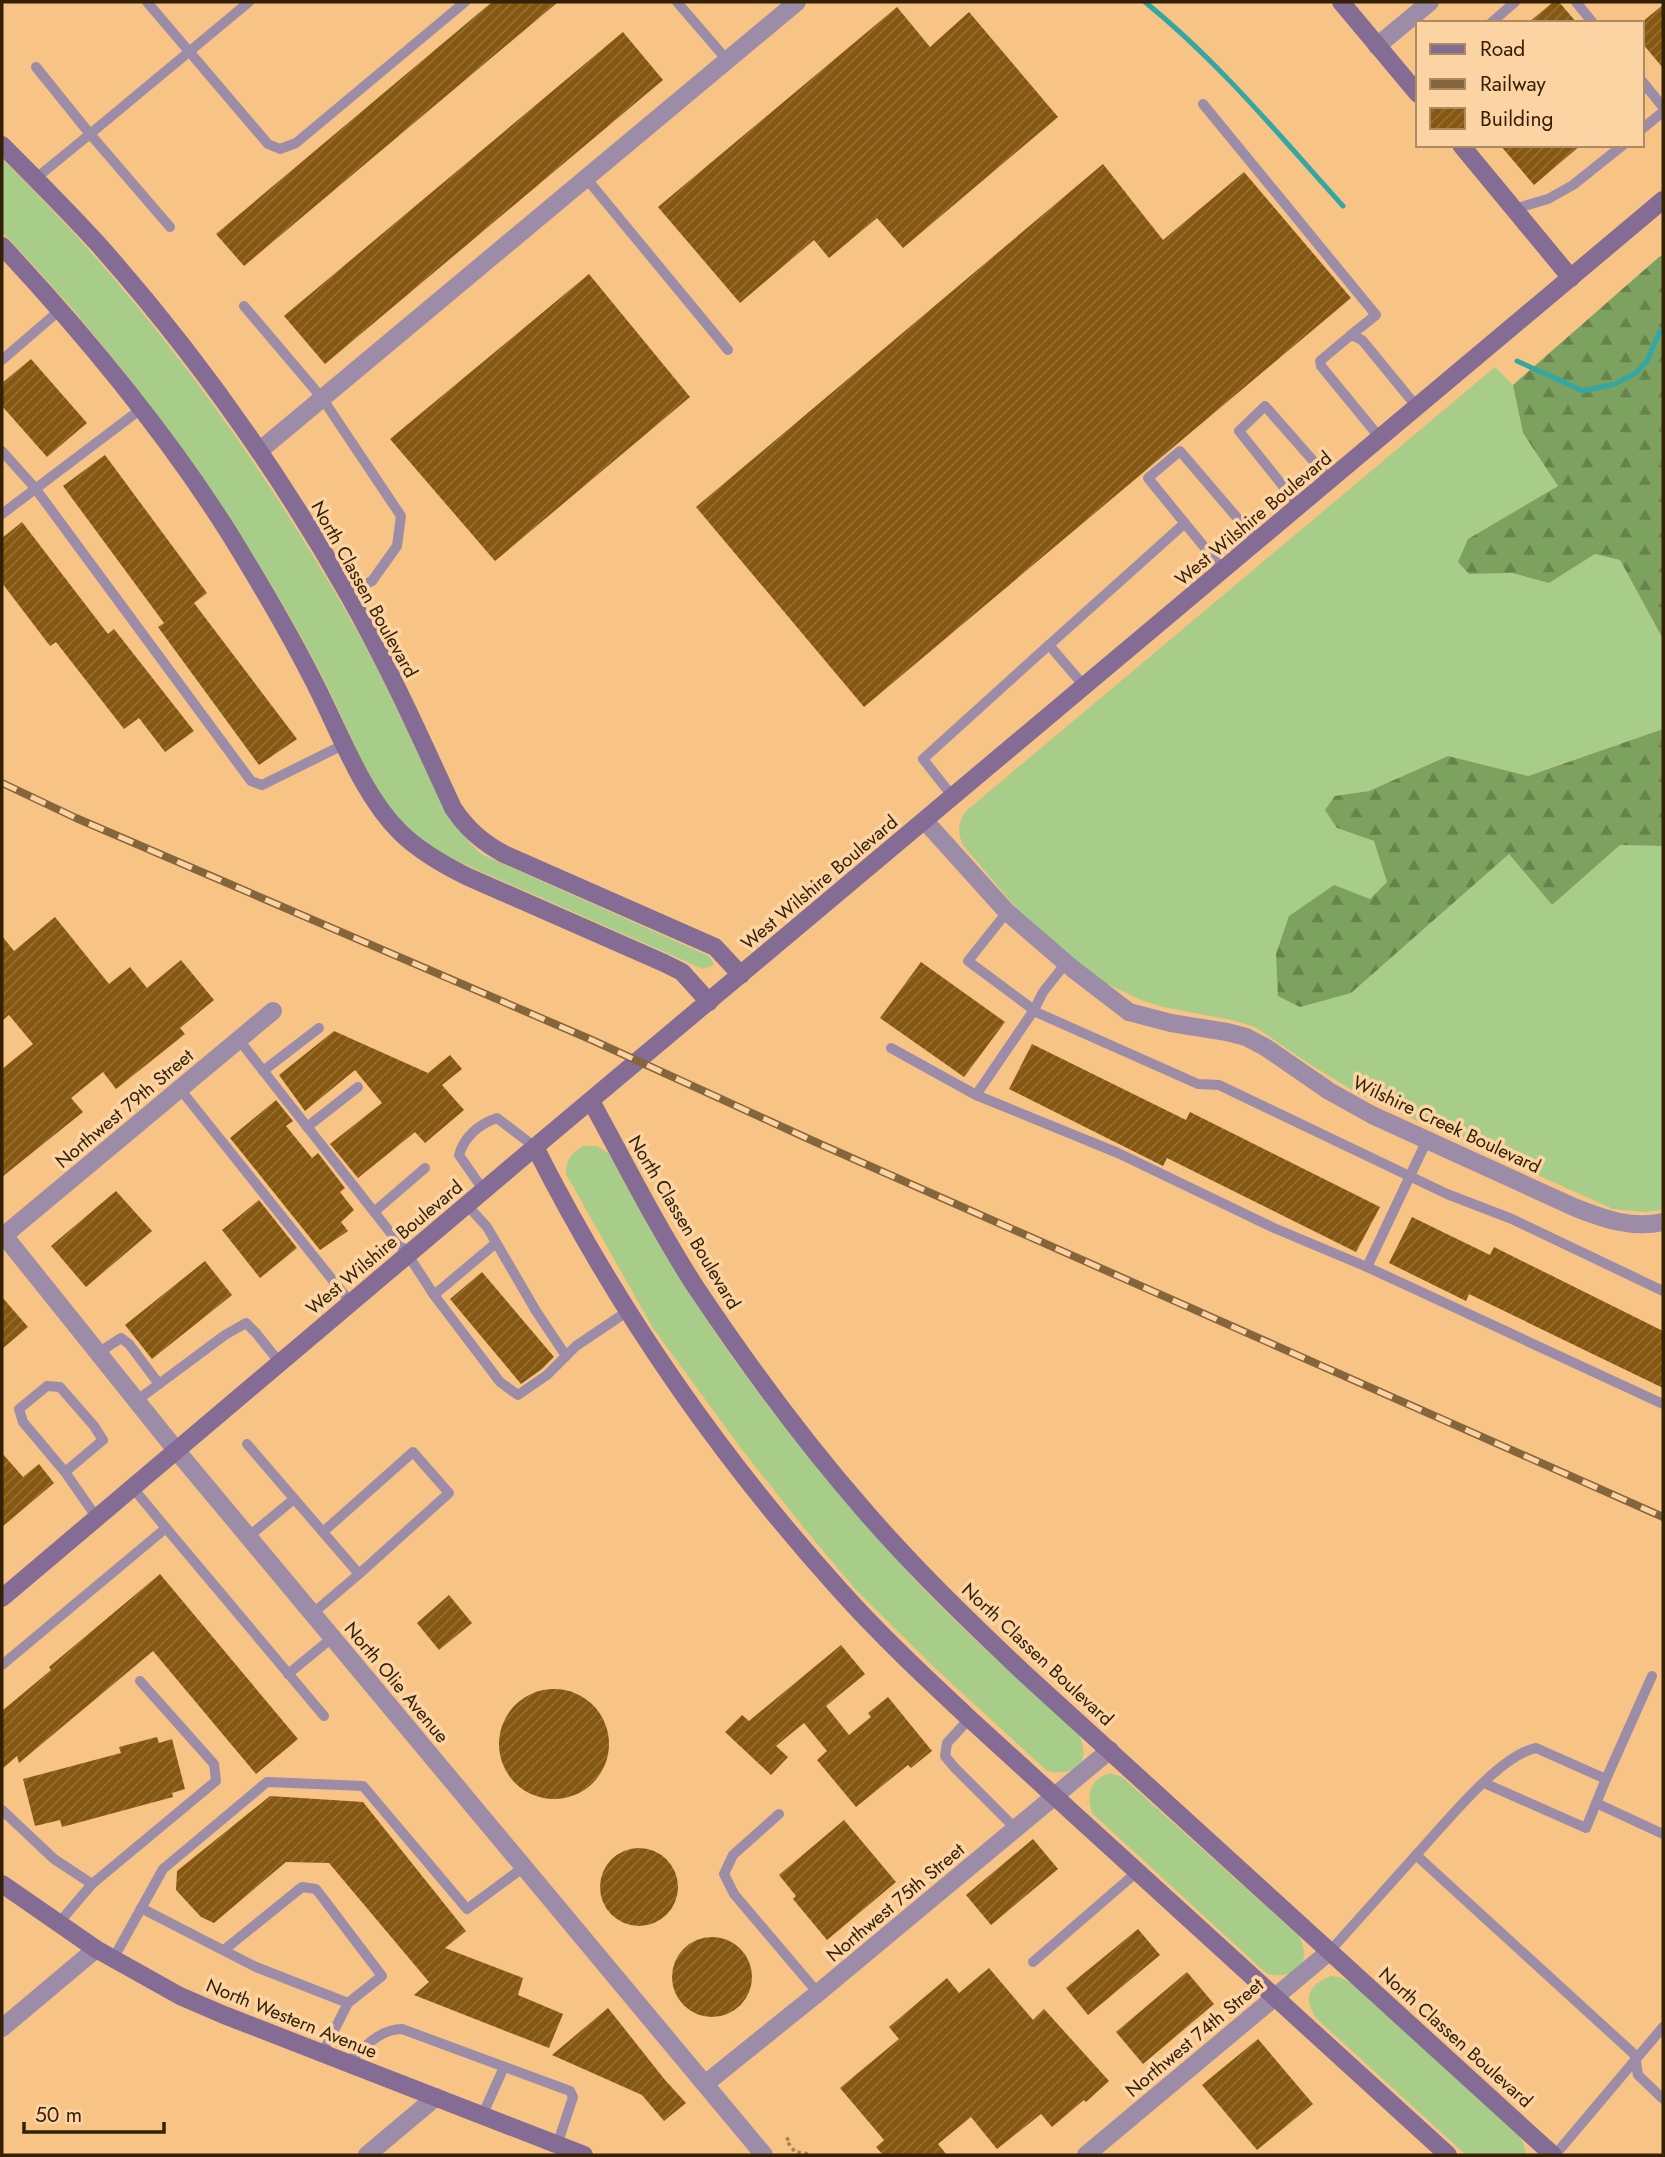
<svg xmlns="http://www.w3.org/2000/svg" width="1665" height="2157" font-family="Jost,sans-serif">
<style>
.grass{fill:#a7cd89}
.forest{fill:url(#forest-firs)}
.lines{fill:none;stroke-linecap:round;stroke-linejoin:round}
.stream{stroke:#33a7a4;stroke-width:5}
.building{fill:url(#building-hatch)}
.path{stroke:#a88251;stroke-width:3.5;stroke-dasharray:3.5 3.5;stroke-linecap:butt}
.lane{stroke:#9d8ca8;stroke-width:10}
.street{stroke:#9d8ca8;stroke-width:18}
.secondary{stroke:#846c94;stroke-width:18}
.rail-casing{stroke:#85653b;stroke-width:8}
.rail{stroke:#fcd3a2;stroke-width:5;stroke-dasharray:16;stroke-linecap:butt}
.labels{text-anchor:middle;stroke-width:7;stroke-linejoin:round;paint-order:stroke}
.street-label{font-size:19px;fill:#332005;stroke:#fcd3a2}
</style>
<defs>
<pattern id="forest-firs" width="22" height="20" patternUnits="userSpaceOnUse" patternTransform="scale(1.75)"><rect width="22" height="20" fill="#7da15f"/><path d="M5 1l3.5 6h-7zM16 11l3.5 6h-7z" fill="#67834c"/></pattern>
<pattern id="building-hatch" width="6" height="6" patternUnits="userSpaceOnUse" patternTransform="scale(1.75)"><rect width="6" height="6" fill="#85570f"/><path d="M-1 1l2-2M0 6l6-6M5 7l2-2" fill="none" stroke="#947038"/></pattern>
</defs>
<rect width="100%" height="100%" fill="#f7c485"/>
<g class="grass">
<path d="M2,159C125,279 230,417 318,564C343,605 367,647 387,689C400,715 412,740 424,766C440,799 454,829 481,854L709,956L714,965L703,969L455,860C428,846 404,828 386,802C359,763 342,713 319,670C295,624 269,580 241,536C171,428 92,325 2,232Z"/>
<path d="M1495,367L1513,385L1523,433L1558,486L1468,539L1469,574L1512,573L1549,583L1595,554L1620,560L1663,639V729L1527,776L1448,756L1369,791L1335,796L1337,828L1374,841L1387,882L1370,899L1351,993L1509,854L1552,905L1620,845L1663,846V1210L1644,1212L1613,1209L1362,1096L1311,1065L1255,1027L1231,1020L1163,1007L1141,1000L1105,983L1032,927L963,845C957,832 958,823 966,811Z"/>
<path d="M584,1146H597L609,1154C629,1191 649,1228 671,1264C741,1378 826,1484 917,1582C968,1636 1024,1684 1079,1733C1081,1740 1085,1750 1083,1757C1079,1773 1060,1774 1047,1771L936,1669L857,1591L804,1528L740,1447L653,1328L566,1174C566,1159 571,1153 584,1146Z"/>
<path d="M1110,1773L1122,1777L1299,1936C1314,1963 1293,1982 1266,1973L1092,1813C1086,1793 1090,1780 1110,1773Z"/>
<path d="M1331,1976L1340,1977L1351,1983L1521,2137L1527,2155H1466L1316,2018C1303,1998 1308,1985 1331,1976Z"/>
</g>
<g class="forest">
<path d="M1663,256V639L1620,560L1595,554L1549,583L1512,573L1469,574L1458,562L1468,539L1558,486L1523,433L1513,385L1659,257Z"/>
<path d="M1663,729V846L1620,845L1552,905L1509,854L1351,993L1300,1007L1278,996L1276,954L1289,916L1334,885L1370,899L1387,882L1374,841L1337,828L1325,810L1335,796L1369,791L1448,756L1528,776Z"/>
</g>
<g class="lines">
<g class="stream">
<path d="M1145,2C1219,62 1279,135 1343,206"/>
<path d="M1517,361L1583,391L1597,388L1615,384L1637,372L1647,361L1659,333L1663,329"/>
</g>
</g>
<g class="building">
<path d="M492,2H558L244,266L216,234Z"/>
<path d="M1553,2H1559L1577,23H1528Z"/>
<path d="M1663,5V68L1642,43V22Z"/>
<path d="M897,7L930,47L969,12L1058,117L903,248L877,218L829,258L814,240L740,303L658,207Z"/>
<path d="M623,32L663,80L325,364L284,316Z"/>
<path d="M1500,145H1581L1534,185Z"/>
<path d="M1103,164L1163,240L1244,172L1351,298L864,707L696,507Z"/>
<path d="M589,274L690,397L495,561L390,439Z"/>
<path d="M31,359L87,423L47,457L2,406V383Z"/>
<path d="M105,455L207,593L194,603L297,739L259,765L158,627L164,623L63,486Z"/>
<path d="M22,522L108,634L114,629L194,731L165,752L139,718L124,729L56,642L50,646L2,583V538Z"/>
<path d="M55,917L109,984L130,967L147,988L181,960L214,1000L180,1028L185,1034L116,1089L103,1072L71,1098L83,1112L2,1177V1069L33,1044L9,1015L2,1021V936L14,951Z"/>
<path d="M921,962L1005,1022L964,1077L880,1018Z"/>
<path d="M334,1031L428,1073L450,1055L462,1069L442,1085L464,1110L425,1143L415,1132L358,1178L330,1144L382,1103L355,1070L305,1111L279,1075Z"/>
<path d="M1032,1044L1186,1120L1190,1112L1380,1207L1356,1252L1167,1158L1163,1166L1009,1089Z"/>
<path d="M276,1100L293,1121L286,1126L312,1158L318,1153L345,1188L340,1192L354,1210L341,1222L348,1231L320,1250L230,1138Z"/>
<path d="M116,1191L152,1231L86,1287L51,1246Z"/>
<path d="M259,1200L297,1248L260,1278L222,1230Z"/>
<path d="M1412,1217L1490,1255L1494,1247L1663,1331V1388L1469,1294L1466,1301L1389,1263Z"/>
<path d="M205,1261L232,1295L152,1359L125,1325Z"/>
<path d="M482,1272L554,1357L542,1369L521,1384L450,1299Z"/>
<path d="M2,1297L28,1327L2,1349Z"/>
<path d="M2,1453L23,1477L39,1464L54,1483L2,1527Z"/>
<path d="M160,1574L298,1739L256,1774L153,1651L19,1763L17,1756L2,1769V1711L51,1670L49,1667Z"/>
<path d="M449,1595L472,1623L439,1650L417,1623Z"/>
<path d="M841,1645L865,1674L826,1706L849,1735L871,1717L868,1713L888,1697L932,1751L911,1768L908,1765L856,1807L817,1760L827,1751L804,1723L776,1746L788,1757L771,1775L725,1732L742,1715L749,1721Z"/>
<circle cx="554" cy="1744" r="55"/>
<path d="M157,1737L159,1743L172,1739L185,1789L172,1793L173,1797L62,1827L60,1820L35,1826L23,1779L121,1753L119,1747Z"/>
<path d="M270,1796L363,1802L466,1931L445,1948L523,1978L518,1995L563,2014L549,2048L414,1995L429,1982L329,1863L286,1862L214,1923L201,1917L176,1890L177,1871Z"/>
<path d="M844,1820L896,1882L827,1940L793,1899L796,1896L779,1875Z"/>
<path d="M1033,1839L1058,1869L991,1925L966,1895Z"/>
<circle cx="639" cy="1887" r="39"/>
<path d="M1138,1929L1160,1955L1088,2015L1066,1988Z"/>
<circle cx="712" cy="1977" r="40"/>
<path d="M989,1968L1033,2020L1044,2009L1109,2081L1086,2102L1084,2100L1052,2127L1041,2114L997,2149L971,2117L938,2144L947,2155H883L876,2147L884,2140L840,2088L899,2039L889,2027L947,1978L959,1993Z"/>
<path d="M1187,1972L1214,2004L1143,2064L1116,2032Z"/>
<path d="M608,2008L665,2080L686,2103L664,2121L642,2095L552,2055Z"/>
<path d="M1258,2039L1313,2104L1257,2150L1202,2085Z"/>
</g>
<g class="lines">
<path class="path" d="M789,2138L786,2140L795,2152L810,2154"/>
<g class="lane">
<path d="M147,2L268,144L280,149L296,143L465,2"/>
<path d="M677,2L727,60"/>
<path d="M1576,2L1593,23"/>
<path d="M1491,23L1515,2"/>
<path d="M1642,81L1663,107"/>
<path d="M1203,104L1376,315L1351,335"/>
<path d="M1642,129L1663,112"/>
<path d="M586,178L728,350"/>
<path d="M35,179L90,134L36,67"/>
<path d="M1514,209L1548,199L1573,185L1623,145"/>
<path d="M170,227L90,134L249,2"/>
<path d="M244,306L322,398L401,516L397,546L372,581L347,593"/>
<path d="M2,360L60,310"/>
<path d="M1380,438L1321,366L1320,361L1351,335L1362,340L1417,407"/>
<path d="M2,451L35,488L251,781L262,785L345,744"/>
<path d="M1299,506L1239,431L1265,406L1330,480"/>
<path d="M2,514L141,409"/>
<path d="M1223,570L1148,478L1180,451L1257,541"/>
<path d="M1085,687L1049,645L1185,523"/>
<path d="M953,797L923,759L1049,645"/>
<path d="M1007,912L968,961L1038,1013L1198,1084L1219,1085L1447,1194L1512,1219L1663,1291"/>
<path d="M1066,963L1043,992L1034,1010L976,1095L1118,1153L1274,1228L1367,1267L1663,1404"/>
<path d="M239,1040L408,1255L434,1295L500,1382L518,1395L547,1375L576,1346L628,1311"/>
<path d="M891,1048L976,1095"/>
<path d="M263,1071L319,1028"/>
<path d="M180,1089L351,1303"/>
<path d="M307,1127L358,1087"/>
<path d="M484,1191L459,1155C464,1137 479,1124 497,1118L535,1147"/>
<path d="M467,1205L487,1227L536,1311L566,1356"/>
<path d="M374,1212L425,1168"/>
<path d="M1367,1267L1427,1140"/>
<path d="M434,1295L496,1243"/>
<path d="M98,1353L121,1338L129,1344L159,1384L225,1335L246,1323L256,1333L280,1363"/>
<path d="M136,1401L159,1384"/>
<path d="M247,1444L359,1574L312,1614"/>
<path d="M65,1472L23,1422L19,1409L47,1386L60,1387L94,1426L103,1440L65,1472L97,1518"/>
<path d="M133,1488L166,1528"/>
<path d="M323,1532L413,1452L449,1493L359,1574"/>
<path d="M248,1537L294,1499"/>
<path d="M2,1665L166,1528L324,1716"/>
<path d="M288,1674L332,1638"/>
<path d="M969,1719L947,1743L945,1756L954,1767L1016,1829"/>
<path d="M1606,1779L1652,1676"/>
<path d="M1596,1803L1663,1834"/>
<path d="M2,1810L54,1859L92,1884L58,1924"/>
<path d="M779,1814L733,1855L724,1874L734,1894L818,1993"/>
<path d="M1416,1855C1443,1826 1499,1755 1536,1748L1606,1779L1586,1828L1484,1783"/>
<path d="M92,1884L216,1781L214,1764L140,1681"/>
<path d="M141,1908L256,1967L348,2003L322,2054"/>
<path d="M224,1950L302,1887L316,1889L382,1976L348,2003"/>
<path d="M1330,1951L1416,1855L1635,2055L1638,2075L1663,2099"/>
<path d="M113,1959L163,1869L267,1782L363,1786L467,1909L524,1867"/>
<path d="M1033,1962L1137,1872"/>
<path d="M347,2063C364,2048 379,2029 402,2029L570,2091L573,2097L557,2145"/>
<path d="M482,2116L504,2067"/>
<path d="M1555,2155L1663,2027"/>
</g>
<g class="street">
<path d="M1377,46L1430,2"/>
<path d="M259,451L797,2"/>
<path d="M925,821L1007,912L1073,969L1129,1012L1171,1023L1227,1032L1246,1037L1265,1047L1329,1091L1372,1115L1576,1208C1604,1219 1632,1229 1663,1222"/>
<path d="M2,1233L176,1450L764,2155"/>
<path d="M2,1237L273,1011"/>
<path d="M2,2028L96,1949"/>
<path d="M705,2084L818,1993L1110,1750"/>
<path d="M367,2155L436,2097"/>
<path d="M1086,2155L1330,1951"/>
</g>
<g class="secondary">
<path d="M1341,2L1418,94"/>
<path d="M2,145C34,177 67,210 98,244C193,351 277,469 348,594C387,663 420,736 453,808C467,829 482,842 504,854L715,947L741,975"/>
<path d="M1461,145L1571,278"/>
<path d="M2,246C85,335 164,430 229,533C258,580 286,627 311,676C337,725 361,794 400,832C419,851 442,864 466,876L664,963L682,972L709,1002"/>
<path d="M591,1101C625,1163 657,1227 695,1286C747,1364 803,1440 864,1510C914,1568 969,1621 1024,1673L1553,2155"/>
<path d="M535,1147C616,1307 719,1456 839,1589C880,1635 926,1678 971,1720L1448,2155"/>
<path d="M2,1598L535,1147L1663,200"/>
<path d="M2,1884L96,1949L180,1996L224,2015L584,2155"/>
</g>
<defs>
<path id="rail" d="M2,783L76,818L592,1040L811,1140L1663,1517"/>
</defs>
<use href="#rail" class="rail-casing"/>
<use href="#rail" class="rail"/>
</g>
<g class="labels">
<g class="street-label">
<text transform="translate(1253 518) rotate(-40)" y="7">West Wilshire Boulevard</text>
<text transform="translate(365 589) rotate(61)" y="7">North Classen Boulevard</text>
<text transform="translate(819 882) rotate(-40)" y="7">West Wilshire Boulevard</text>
<text transform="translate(124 1108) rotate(-40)" y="7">Northwest 79th Street</text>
<text transform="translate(1447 1124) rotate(25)" y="7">Wilshire Creek Boulevard</text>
<text transform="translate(685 1222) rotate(59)" y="7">North Classen Boulevard</text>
<text transform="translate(384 1247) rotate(-40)" y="7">West Wilshire Boulevard</text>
<text transform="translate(1038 1654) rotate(43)" y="7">North Classen Boulevard</text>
<text transform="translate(397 1682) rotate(50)" y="7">North Olie Avenue</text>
<text transform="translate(895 1902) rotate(-40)" y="7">Northwest 75th Street</text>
<text transform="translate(292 2018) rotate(22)" y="7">North Western Avenue</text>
<text transform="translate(1194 2037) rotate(-40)" y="7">Northwest 74th Street</text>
<text transform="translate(1456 2037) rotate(42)" y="7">North Classen Boulevard</text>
</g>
</g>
<rect width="1665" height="2157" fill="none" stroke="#332005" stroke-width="7"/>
<rect x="1416" y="21" width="228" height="126" fill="#fcd3a2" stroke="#ac8b63" stroke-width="2"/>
<rect x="1430" y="44" width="35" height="10" fill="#846c94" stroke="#ac8b63" stroke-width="2"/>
<text x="1480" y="56" font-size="21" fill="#332005">Road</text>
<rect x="1430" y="79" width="35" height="10" fill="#85653b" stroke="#ac8b63" stroke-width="2"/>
<text x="1480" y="91" font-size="21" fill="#332005">Railway</text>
<rect x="1430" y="108" width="35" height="21" fill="url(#building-hatch)" stroke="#ac8b63" stroke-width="2"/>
<text x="1480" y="126" font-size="21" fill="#332005">Building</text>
<path d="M24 2122v10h140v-10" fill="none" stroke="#332005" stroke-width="3.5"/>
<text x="35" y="2122" font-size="21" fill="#332005" stroke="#fcd3a2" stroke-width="5" paint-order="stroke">50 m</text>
</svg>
